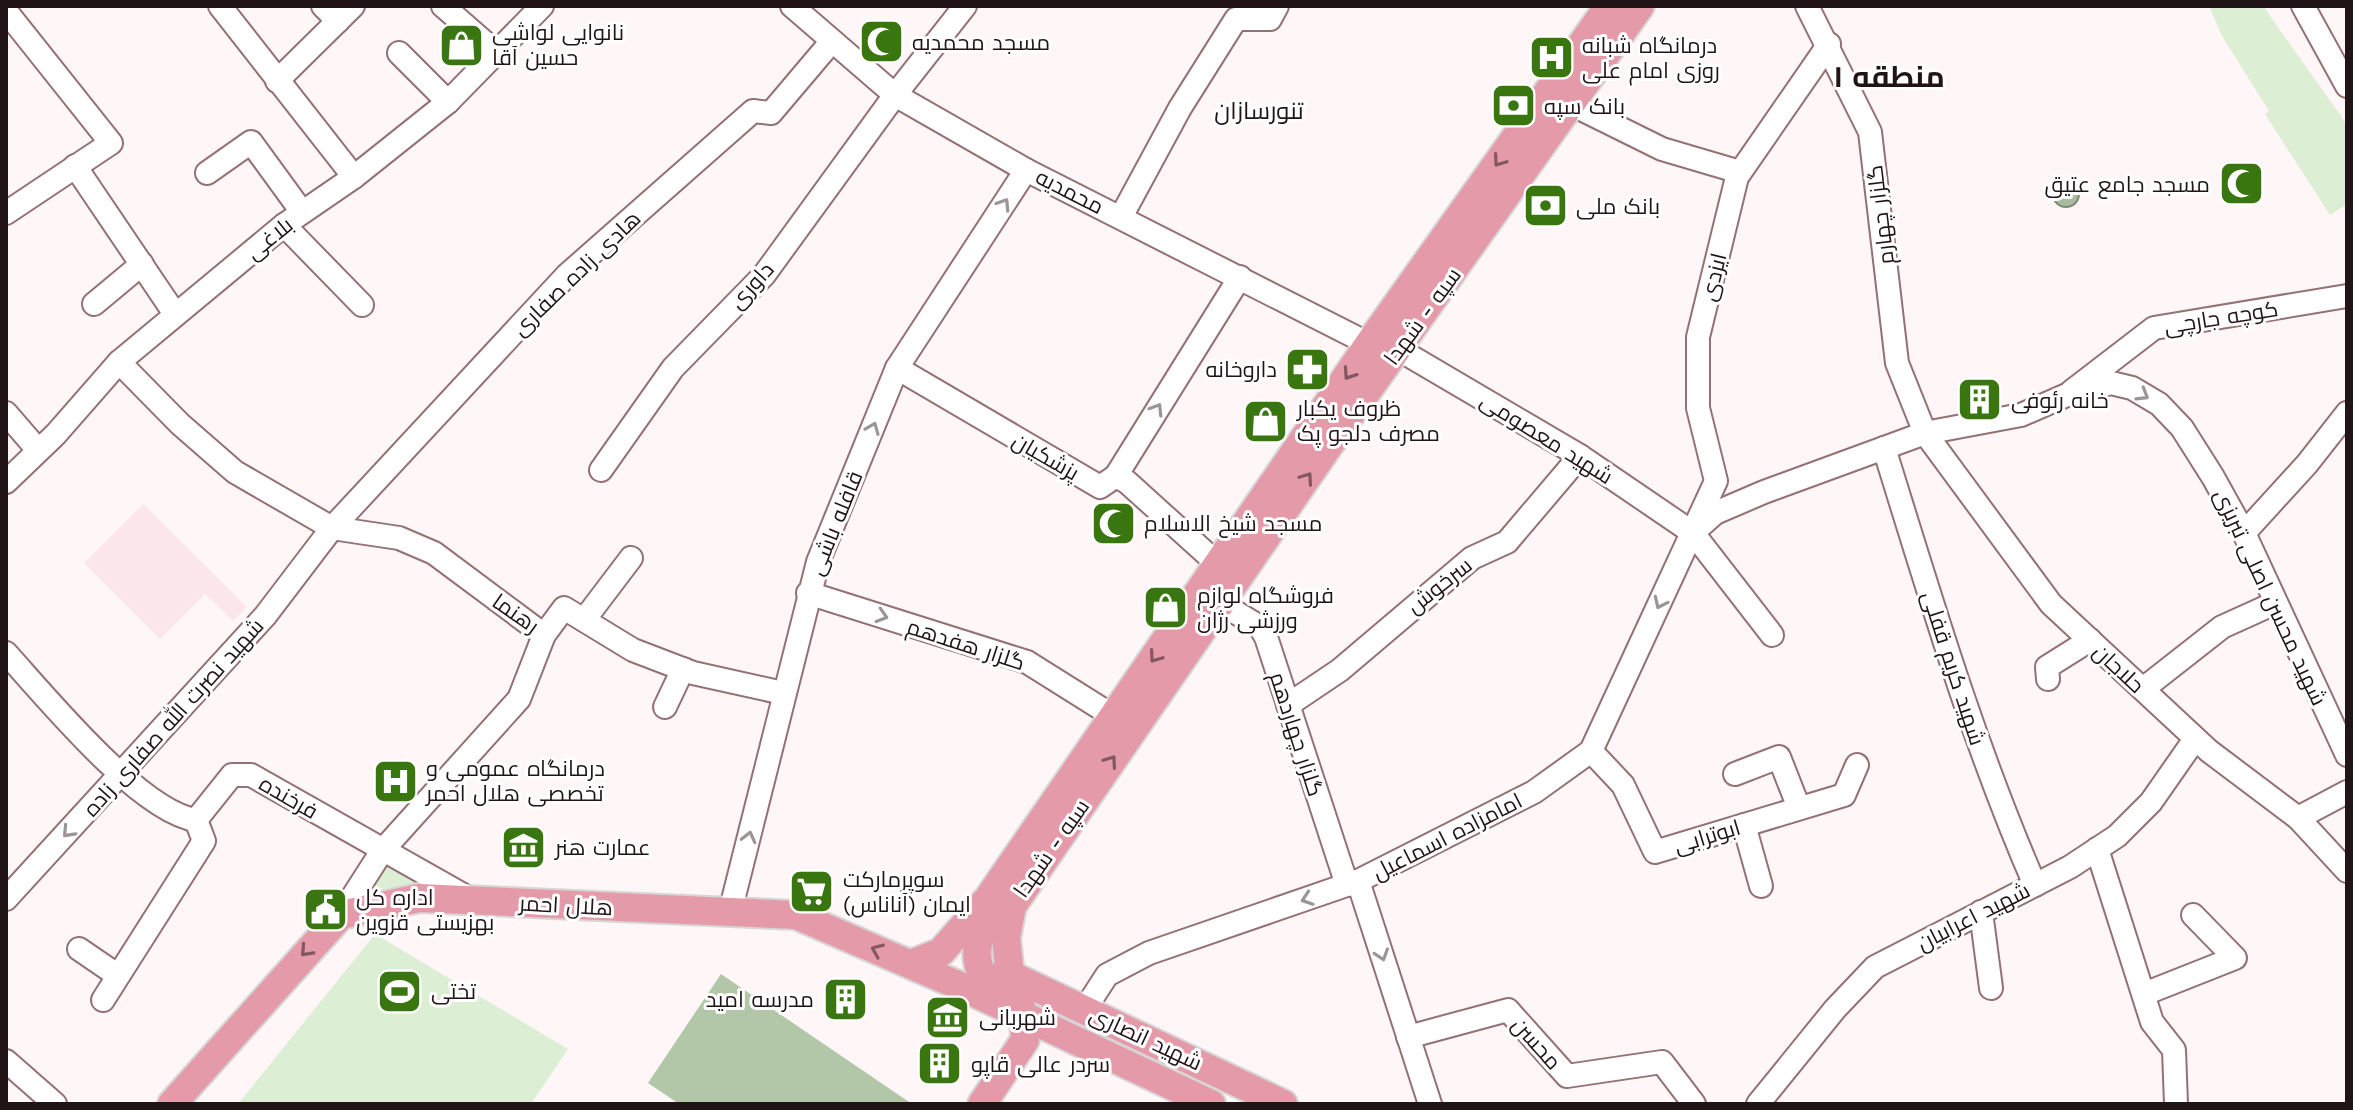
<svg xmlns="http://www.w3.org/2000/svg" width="2353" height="1110" font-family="'Work Sans',Cairo,sans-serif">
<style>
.built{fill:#fbe7e9}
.green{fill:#dceed4}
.forest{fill:#b1c7a8}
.water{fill:#a6bc9d;stroke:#7e8a74;stroke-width:2}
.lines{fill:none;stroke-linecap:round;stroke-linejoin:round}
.minor-casing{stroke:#937175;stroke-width:26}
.major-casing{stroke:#d7d5d5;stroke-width:32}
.minor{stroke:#fff;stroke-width:22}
.major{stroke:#e59aa9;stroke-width:28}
.oneway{stroke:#835760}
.oneway2{stroke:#9b9596}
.labels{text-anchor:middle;stroke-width:6;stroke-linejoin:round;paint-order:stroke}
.poi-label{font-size:22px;fill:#211416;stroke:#fff;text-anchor:start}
.street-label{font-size:22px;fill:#211416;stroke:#fff}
.neighbourhood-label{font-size:24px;fill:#211416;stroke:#fff}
.district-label{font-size:30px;font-weight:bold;fill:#211416;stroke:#fff}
</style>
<rect width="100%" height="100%" fill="#fff6f7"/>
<path class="built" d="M143,504L247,607L233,621L205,594L160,639L84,563Z"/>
<g class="green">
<path d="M2209,6H2263L2341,116L2347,126V204L2330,215L2265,114L2269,111L2222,36Z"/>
<path d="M388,863L435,888L361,889L377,868Z"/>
<path d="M375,934L568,1049L531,1104H238Z"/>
</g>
<path class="forest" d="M721,974L912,1104H679L648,1083Z"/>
<circle class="water" cx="2066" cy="194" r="13"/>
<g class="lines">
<defs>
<g id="minor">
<path d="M220,6L354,177"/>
<path d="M323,6L338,21"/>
<path d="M443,6L498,54"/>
<path d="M792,6L895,95L1026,170L1369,344"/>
<path d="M1807,6L1870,132L1897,363L1925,433L2051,604L2209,751L2298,818L2347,871"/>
<path d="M2303,6L2347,86"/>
<path d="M6,11L111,143L6,213"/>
<path d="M399,53L448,102"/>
<path d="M277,81L353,6"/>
<path d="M1571,104L1662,149L1740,172"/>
<path d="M75,166L175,314"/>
<path d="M207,173L251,142L302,212"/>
<path d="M1121,217L1180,108L1236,19H1270L1277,6"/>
<path d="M284,225L362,305"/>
<path d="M94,304L142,264"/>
<path d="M1398,349L1580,456L1693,533L1772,635"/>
<path d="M119,362L180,424L235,472L332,528L399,538L434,553L544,635L564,608L633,650L693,673L783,693"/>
<path d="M897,368L1100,487L1116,476L1127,482L1220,566"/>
<path d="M2072,391L2154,328L2347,296"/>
<path d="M6,413L38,450"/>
<path d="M1884,448C1930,596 1973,743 2035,885"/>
<path d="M601,470L673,368L764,275L895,95L965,6"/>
<path d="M1116,476L1240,277"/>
<path d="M6,482L56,434L119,362L284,225L354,177L448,102L542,6"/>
<path d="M1697,529L1715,513L1764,492L1925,433L2021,415L2069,394L2111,383L2132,388L2159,404L2182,428L2213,477L2244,533L2347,755"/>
<path d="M2244,533L2307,464L2347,413"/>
<path d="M808,593L1027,662L1113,716"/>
<path d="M1220,603L1260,627L1266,637L1347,885"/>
<path d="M584,620L631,558"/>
<path d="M6,653C46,697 140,812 196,820"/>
<path d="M2048,679L2047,667L2090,640"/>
<path d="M2143,689L2222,627L2275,603"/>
<path d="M1288,705L1340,670L1472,558L1507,542L1580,456"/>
<path d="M665,707L683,669"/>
<path d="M1591,751L1623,785L1655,852L1844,795L1857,765"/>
<path d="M1735,774L1779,757L1799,808"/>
<path d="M2298,818L2347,792"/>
<path d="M196,820L232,775H251L472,900"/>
<path d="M1744,825L1761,886"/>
<path d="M2097,849L2152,1022L2174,1050L2176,1104"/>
<path d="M1358,881L1430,1104"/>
<path d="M6,899L265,616L332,528L567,275L753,111L771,113L832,41"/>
<path d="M730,912L818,562L897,368L1026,170"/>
<path d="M1981,912L1991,988"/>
<path d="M341,915L382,851L519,699L544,635"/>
<path d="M79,949L117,975"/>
<path d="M2144,994L2235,958L2193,915"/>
<path d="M103,1000L204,841L196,820"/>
<path d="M1085,1009L1107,975L1149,953L1358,881L1534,792L1591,751L1716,481L1698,408V337L1737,177L1829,44"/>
<path d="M1408,1037L1508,1010L1567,1076L1662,1062L1694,1104"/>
<path d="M6,1061L55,1104"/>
<path d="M1758,1104L1835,1009L1875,967L2070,867L2117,836L2151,802L2195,739"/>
</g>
<g id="major">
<path d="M911,964L941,952L984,903"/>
<path d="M1001,976L1010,975L1283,1104"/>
<path d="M1022,1015C968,966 970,967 990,896L1369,344L1609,6"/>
<path d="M172,1104L341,915L419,898L796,915L960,986L1211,1104"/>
<path d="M982,1104L1025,1040L1024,1017L1010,975L1006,938L1012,906L1336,435L1640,6"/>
</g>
</defs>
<use href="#minor" class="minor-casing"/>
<use href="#major" class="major-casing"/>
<use href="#minor" class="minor"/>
<use href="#major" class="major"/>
</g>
<defs><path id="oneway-chevron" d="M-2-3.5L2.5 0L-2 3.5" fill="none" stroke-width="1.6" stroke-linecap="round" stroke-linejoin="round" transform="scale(2)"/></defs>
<g class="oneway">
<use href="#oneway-chevron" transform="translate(1499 161) rotate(125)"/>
<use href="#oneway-chevron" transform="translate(1349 374) rotate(124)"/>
<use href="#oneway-chevron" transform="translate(1307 478) rotate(-55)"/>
<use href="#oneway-chevron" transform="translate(1155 657) rotate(125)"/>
<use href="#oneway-chevron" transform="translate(1111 761) rotate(-55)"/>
<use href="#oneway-chevron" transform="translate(877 950) rotate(-157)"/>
<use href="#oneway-chevron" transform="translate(306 951) rotate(133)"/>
</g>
<g class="oneway2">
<use href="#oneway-chevron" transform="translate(1004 204) rotate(-57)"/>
<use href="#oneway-chevron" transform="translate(2143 395) rotate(31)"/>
<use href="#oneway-chevron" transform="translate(1157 409) rotate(-58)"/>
<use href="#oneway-chevron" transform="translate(873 428) rotate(-68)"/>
<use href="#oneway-chevron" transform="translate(1660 603) rotate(115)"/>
<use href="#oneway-chevron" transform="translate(882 616) rotate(17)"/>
<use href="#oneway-chevron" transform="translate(68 832) rotate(133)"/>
<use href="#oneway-chevron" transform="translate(749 837) rotate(-76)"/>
<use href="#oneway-chevron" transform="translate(1307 899) rotate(161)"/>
<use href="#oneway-chevron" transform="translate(1382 955) rotate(72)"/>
</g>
<defs>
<symbol id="mosque-square" viewBox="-11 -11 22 22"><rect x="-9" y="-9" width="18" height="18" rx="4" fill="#39760f" stroke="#fff"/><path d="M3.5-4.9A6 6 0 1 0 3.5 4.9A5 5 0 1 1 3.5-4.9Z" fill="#fff"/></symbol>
<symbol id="shop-square" viewBox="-11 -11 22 22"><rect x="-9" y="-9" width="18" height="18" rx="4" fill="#39760f" stroke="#fff"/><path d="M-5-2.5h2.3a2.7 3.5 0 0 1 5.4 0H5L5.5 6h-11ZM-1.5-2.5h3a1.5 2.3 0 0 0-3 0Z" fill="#fff"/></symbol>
<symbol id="hospital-square" viewBox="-11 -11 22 22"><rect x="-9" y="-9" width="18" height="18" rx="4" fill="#39760f" stroke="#fff"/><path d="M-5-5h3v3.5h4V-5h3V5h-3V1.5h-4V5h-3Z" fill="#fff"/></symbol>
<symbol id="bank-square" viewBox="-11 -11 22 22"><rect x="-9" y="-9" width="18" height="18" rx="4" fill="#39760f" stroke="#fff"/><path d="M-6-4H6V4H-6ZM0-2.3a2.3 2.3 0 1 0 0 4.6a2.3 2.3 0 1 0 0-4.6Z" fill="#fff"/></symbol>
<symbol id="pharmacy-square" viewBox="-11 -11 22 22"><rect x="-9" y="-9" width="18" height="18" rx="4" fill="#39760f" stroke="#fff"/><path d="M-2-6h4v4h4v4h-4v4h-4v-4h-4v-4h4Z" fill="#fff"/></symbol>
<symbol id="building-square" viewBox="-11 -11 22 22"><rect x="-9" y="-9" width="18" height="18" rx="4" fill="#39760f" stroke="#fff"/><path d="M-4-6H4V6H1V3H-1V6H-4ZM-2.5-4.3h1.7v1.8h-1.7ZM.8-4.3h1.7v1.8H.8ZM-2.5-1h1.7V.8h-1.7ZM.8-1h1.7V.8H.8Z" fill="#fff"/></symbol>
<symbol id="museum-square" viewBox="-11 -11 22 22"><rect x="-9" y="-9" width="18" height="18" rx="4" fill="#39760f" stroke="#fff"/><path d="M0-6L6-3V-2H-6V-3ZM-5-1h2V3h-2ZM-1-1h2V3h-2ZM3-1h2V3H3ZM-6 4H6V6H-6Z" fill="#fff"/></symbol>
<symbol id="supermarket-square" viewBox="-11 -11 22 22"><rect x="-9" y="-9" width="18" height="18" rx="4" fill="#39760f" stroke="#fff"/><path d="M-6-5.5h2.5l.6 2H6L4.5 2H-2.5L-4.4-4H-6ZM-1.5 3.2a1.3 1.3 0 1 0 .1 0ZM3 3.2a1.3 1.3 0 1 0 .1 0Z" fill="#fff"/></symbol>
<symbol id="civic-square" viewBox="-11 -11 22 22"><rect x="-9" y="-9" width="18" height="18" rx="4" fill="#39760f" stroke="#fff"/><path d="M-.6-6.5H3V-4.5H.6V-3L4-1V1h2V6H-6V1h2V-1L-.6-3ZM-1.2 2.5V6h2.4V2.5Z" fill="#fff"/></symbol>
<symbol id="stadium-square" viewBox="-11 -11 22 22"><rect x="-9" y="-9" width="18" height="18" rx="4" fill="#39760f" stroke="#fff"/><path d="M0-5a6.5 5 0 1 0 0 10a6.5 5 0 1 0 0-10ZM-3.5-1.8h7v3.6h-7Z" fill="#fff"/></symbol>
</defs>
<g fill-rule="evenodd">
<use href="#mosque-square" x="856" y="16" width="51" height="51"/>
<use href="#shop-square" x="436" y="20" width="51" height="51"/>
<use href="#hospital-square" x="1526" y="32" width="51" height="51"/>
<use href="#bank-square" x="1488" y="80" width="51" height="51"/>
<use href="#mosque-square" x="2216" y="158" width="51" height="51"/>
<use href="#bank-square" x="1520" y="180" width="51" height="51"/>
<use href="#pharmacy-square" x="1282" y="344" width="51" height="51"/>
<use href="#building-square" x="1954" y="374" width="51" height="51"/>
<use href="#shop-square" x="1240" y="396" width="51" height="51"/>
<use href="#mosque-square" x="1088" y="498" width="51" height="51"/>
<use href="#shop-square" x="1140" y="582" width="51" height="51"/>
<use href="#hospital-square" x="370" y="756" width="51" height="51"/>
<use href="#museum-square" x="498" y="822" width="51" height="51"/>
<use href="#supermarket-square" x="786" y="866" width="51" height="51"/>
<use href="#civic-square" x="300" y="884" width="51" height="51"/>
<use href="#stadium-square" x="374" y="966" width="51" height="51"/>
<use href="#building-square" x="820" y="974" width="51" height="51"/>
<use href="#museum-square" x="922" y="992" width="51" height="51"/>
<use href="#building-square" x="914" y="1038" width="51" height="51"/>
</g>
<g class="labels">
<g class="poi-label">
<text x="492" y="40">نانوایی لواشی<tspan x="492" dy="25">حسین آقا</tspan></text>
<text x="912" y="50">مسجد محمدیه</text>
<text x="1582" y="53">درمانگاه شبانه<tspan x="1582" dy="25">روزی امام علی</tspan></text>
<text x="1544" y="114">بانک سپه</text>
<text x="2210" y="192" text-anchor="end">مسجد جامع عتیق</text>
<text x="1576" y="214">بانک ملی</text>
<text x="1277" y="377" text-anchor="end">داروخانه</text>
<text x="2011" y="408">خانه رئوفی</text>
<text x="1297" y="416">ظروف یکبار<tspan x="1297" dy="25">مصرف دلجو پک</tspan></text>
<text x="1144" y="531">مسجد شیخ الاسلام</text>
<text x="1197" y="603">فروشگاه لوازم<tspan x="1197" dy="25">ورزشی رژان</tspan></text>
<text x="426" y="776">درمانگاه عمومی و<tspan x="426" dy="25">تخصصی هلال احمر</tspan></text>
<text x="555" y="855">عمارت هنر</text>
<text x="843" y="887">سوپرمارکت<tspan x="843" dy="25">ایمان (آناناس)</tspan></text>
<text x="356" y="905">اداره کل<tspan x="356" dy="25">بهزیستی قزوین</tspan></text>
<text x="431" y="999">تختی</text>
<text x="814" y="1007" text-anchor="end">مدرسه امید</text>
<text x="979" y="1025">شهربانی</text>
<text x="971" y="1072">سردر عالی قاپو</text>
</g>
<g class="street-label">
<text transform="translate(1070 191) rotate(27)" y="8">محمدیه</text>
<text transform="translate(1880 215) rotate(-97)" y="8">گلزار چهارم</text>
<text transform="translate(269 238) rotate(-39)" y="8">بلاغی</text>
<text transform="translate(576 273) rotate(-44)" y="8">هادی زاده صفاری</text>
<text transform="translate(1713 277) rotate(-76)" y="8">ایزدی</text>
<text transform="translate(751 285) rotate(-48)" y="8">داوری</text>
<text transform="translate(1422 316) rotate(-54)" y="8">سپه - شهدا</text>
<text transform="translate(2221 317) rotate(-9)" y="8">کوچه جارچی</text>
<text transform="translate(1547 438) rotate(32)" y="8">شهید معصومی</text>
<text transform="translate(1046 456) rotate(30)" y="8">پزشکیان</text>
<text transform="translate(835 523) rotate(-68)" y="8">قافله باشی</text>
<text transform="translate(1439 585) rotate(-38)" y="8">سرخوش</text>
<text transform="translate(2271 597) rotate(65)" y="8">شهید محسن اصلی تبریزی</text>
<text transform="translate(516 613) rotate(35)" y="8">رهنما</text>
<text transform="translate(966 644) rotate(18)" y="8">گلزار هفدهم</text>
<text transform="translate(1954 668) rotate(72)" y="8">شهید کریم قفلی</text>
<text transform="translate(2119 668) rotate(43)" y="8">حلاجان</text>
<text transform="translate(173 717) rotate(-48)" y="8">شهید نصرت الله صفاری زاده</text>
<text transform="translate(1297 734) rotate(72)" y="8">گلزار چهاردهم</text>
<text transform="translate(289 797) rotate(30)" y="8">فرخنده</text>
<text transform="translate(1447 836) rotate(-27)" y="8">امامزاده اسماعیل</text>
<text transform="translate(1707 836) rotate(-17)" y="8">ابوترابی</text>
<text transform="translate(1051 848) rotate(-55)" y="8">سپه - شهدا</text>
<text transform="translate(566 905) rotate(3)" y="8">هلال احمر</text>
<text transform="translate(1973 916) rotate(-27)" y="8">شهید اعرابیان</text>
<text transform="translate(1146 1038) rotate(25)" y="8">شهید انصاری</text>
<text transform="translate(1537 1043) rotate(48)" y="8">محسن</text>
</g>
<g class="neighbourhood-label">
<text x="1259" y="119">تنورسازان</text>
</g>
<g class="district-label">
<text x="1889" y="87">منطقه ۱</text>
</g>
</g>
<rect width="2353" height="1110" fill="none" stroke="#211416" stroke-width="16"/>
</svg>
